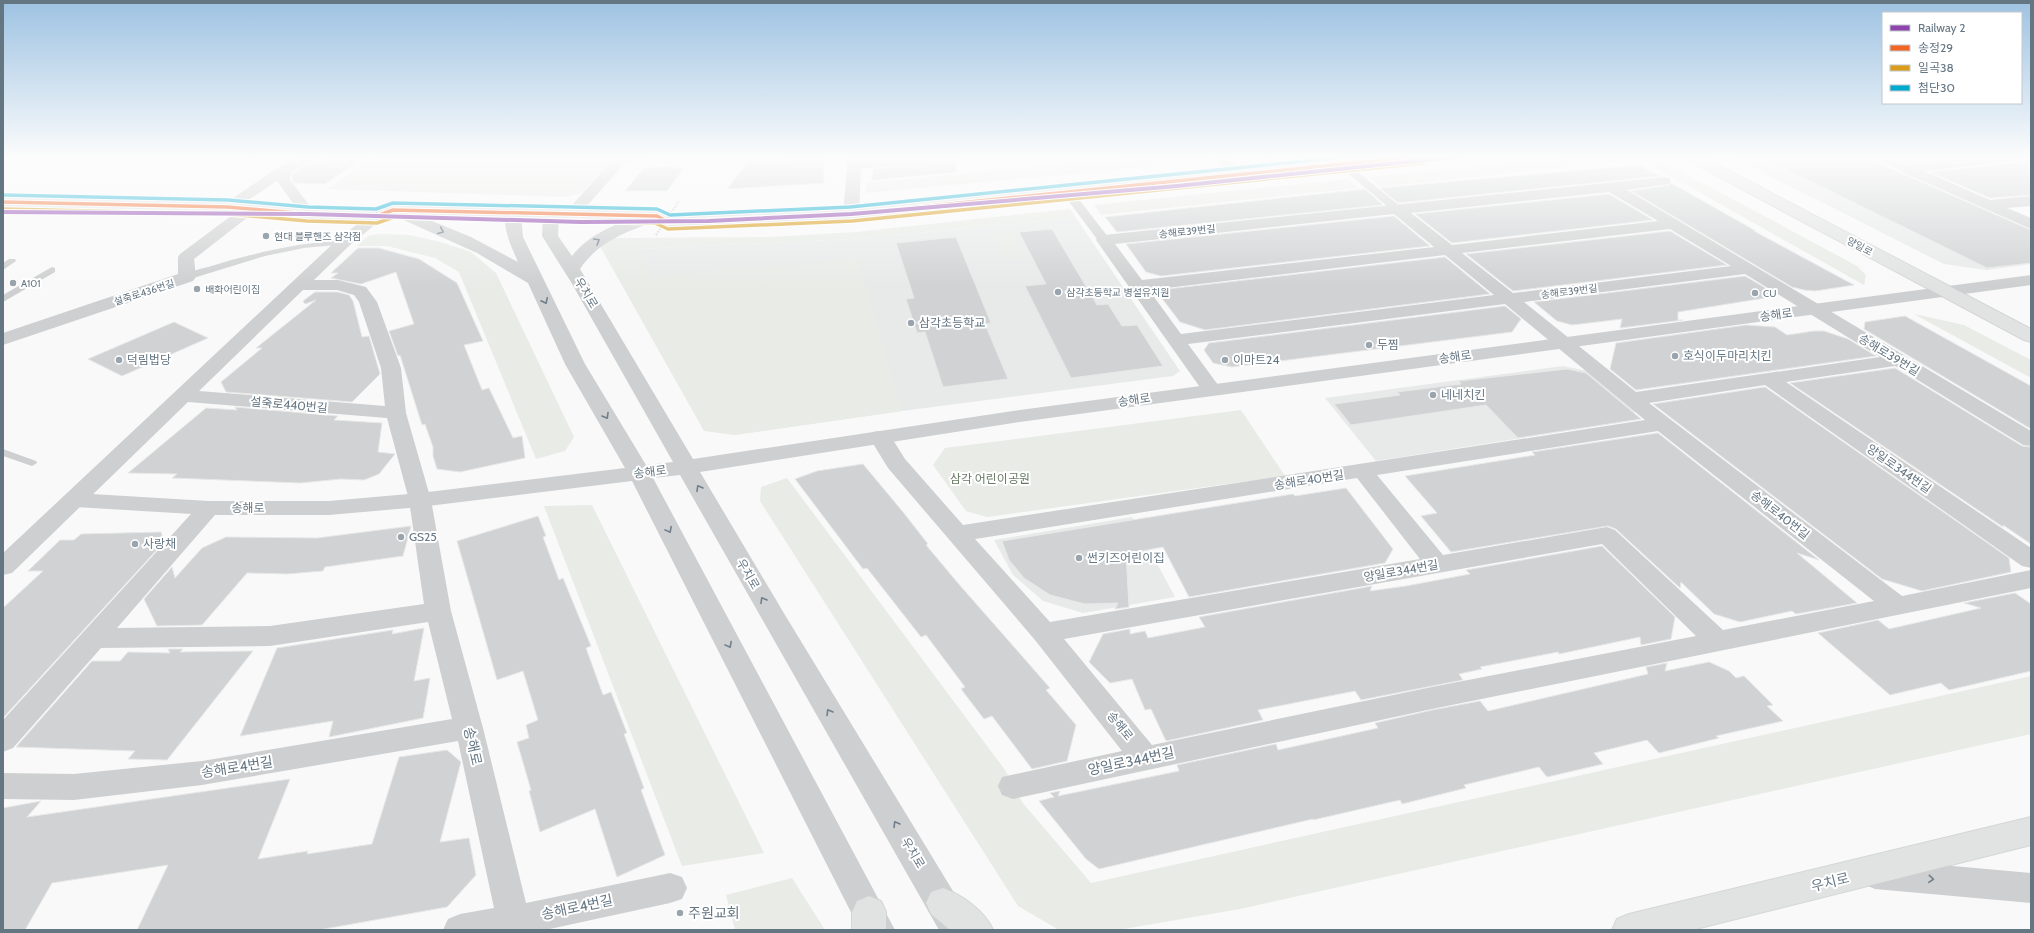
<svg xmlns="http://www.w3.org/2000/svg" width="2034" height="933" font-family="Cabin,'Noto Sans KR',sans-serif">
<style>
.built{fill:#e8e9e9}
.green{fill:#e8ebe6}
.building{fill:#d0d2d3;stroke:#e8e8e8}
.lines{fill:none;stroke-linecap:round;stroke-linejoin:round}
.secondary-casing{stroke:#d5d6d7;stroke-width:2}
.primary-casing{stroke:#d5d6d7;stroke-width:2}
.service{fill:#cecfd0;fill-rule:evenodd}
.pedestrian{fill:#cecfd0;fill-rule:evenodd}
.minor{fill:#cecfd0;fill-rule:evenodd}
.tertiary{fill:#cecfd0;fill-rule:evenodd}
.secondary{fill:#e1e2e2;fill-rule:evenodd}
.primary{fill:#e1e2e2;fill-rule:evenodd}
.path-bridge{stroke:#cbcccd;stroke-width:2;stroke-dasharray:1.5 1.5;stroke-linecap:butt}
.bus-1-casing{stroke:#fff;stroke-width:5.5}
.bus-2-casing{stroke:#fff;stroke-width:5.5}
.bus-3-casing{stroke:#fff;stroke-width:5.5}
.bus-1{stroke:#f26522;stroke-width:3.5}
.bus-2{stroke:#da9c1a;stroke-width:3.5}
.bus-3{stroke:#00a9ce;stroke-width:3.5}
.rail-1-casing{stroke:#fff;stroke-width:6}
.rail-1{stroke:#8e44ad;stroke-width:4}
.oneway{stroke:#707f8b}
.poi-dot{fill:#99a4ac;stroke:#fff;stroke-width:1.5}
.labels{text-anchor:middle;stroke-width:4;stroke-linejoin:round;paint-order:stroke}
.far-street-label{font-size:10px;fill:#657683;stroke:#fff}
.far-poi-label{font-size:10px;fill:#657683;stroke:#fff;text-anchor:start}
.street-label{font-size:12px;fill:#657683;stroke:#fff}
.poi-label{font-size:12px;fill:#657683;stroke:#fff;text-anchor:start}
.park-label{font-size:12px;fill:#687a64;stroke:#fff}
.near-street-label{font-size:14px;fill:#657683;stroke:#fff}
.near-poi-label{font-size:14px;fill:#657683;stroke:#fff;text-anchor:start}
</style>
<rect width="100%" height="100%" fill="#f9f9f9"/>
<g class="built">
<path d="M1730,156H1865L2031,231V264L1986,270L1944,264Z"/>
<path d="M1886,156H1988L1907,165Z"/>
<path d="M1076,218L1180,371L1173,376L902,411L734,435L649,276L638,249L851,239Z"/>
<path d="M1563,366L1587,371L1635,411L1634,420L1376,461L1325,398Z"/>
<path d="M1132,517L1175,597L1083,613L1043,601L1013,575L994,540Z"/>
</g>
<g class="green">
<path d="M374,156H624L613,159L581,193L565,197L328,189Z"/>
<path d="M1140,156H1204L1206,158L1204,162L866,193V183Z"/>
<path d="M1583,156H1646L1660,160L1857,266L1866,275L1864,285L1640,159L1381,187L1368,177Z"/>
<path d="M1348,179L1359,188L1101,215L1094,205Z"/>
<path d="M1070,209L1076,218L851,239L639,249L649,276L858,260L902,411L734,435L704,431L601,248V240L615,238L770,237L856,232Z"/>
<path d="M1014,232L1027,257L1005,259L993,234Z"/>
<path d="M379,234L409,235L441,242L471,252L496,273L574,437L565,451L536,459L459,272L435,258L387,246H357L368,236Z"/>
<path d="M1914,314L1964,325L2031,360V378Z"/>
<path d="M1241,410L1285,476L987,517L966,511L933,465L945,448Z"/>
<path d="M787,478L1005,770L1022,802L1091,883L2031,676V734L1240,909L1118,930H1059L1018,906L760,501L761,487Z"/>
<path d="M592,505L764,853L682,866L544,506Z"/>
<path d="M792,878L825,930H735L726,895Z"/>
</g>
<g class="building">
<path d="M343,156H366L325,184L294,183L292,180V173L305,166Z"/>
<path d="M789,156H823L824,183L727,189L748,162L789,160Z"/>
<path d="M1759,156H1870L1871,159L1901,173L2031,230V263L1987,268Z"/>
<path d="M1888,156H1913L1926,161L1905,164Z"/>
<path d="M956,160L957,172L872,180L873,169Z"/>
<path d="M2031,161V195L1990,198L1930,172Z"/>
<path d="M1639,165L1659,176L1398,203L1380,188Z"/>
<path d="M674,166L672,168H684L667,191H625L644,168Z"/>
<path d="M1671,183L1756,231H1754L1854,285L1815,291L1804,290L1792,287L1631,191L1669,185Z"/>
<path d="M1365,189L1383,205L1117,232L1105,217Z"/>
<path d="M1609,194L1653,220L1452,243L1415,214Z"/>
<path d="M1394,216L1430,246L1161,276L1146,272L1126,244Z"/>
<path d="M1052,229L1097,305L1108,304L1122,326L1137,325L1163,366L1071,378L1025,286L1046,284L1019,232Z"/>
<path d="M1670,231L1727,265L1513,291L1466,254Z"/>
<path d="M956,237L991,323L985,324L1008,379L943,387L925,332L917,333L906,299L914,298L896,243Z"/>
<path d="M358,248H379L419,259L457,283L483,341L464,345L482,390L489,388L513,438L522,436L525,458L460,472L437,469L433,456V447L425,424L422,425L400,355L398,356L389,331L414,324L396,272L361,284L331,278L338,273H331Z"/>
<path d="M1445,257L1490,294L1205,330L1180,322L1161,297L1167,289Z"/>
<path d="M1745,276L1774,293L1765,298L1678,312V320H1683L1620,328L1622,319L1572,325L1557,321L1534,302Z"/>
<path d="M315,292H337L349,295L353,301L362,337L369,336L380,374L352,402L226,392L221,382L262,348H256L316,300L305,304L303,301Z"/>
<path d="M1505,306L1521,319L1512,332L1232,367L1213,363L1204,350L1209,343Z"/>
<path d="M1905,316L2031,386V429L1864,329L1865,322Z"/>
<path d="M174,322L208,338L122,376L88,359Z"/>
<path d="M1746,325L1775,327L1787,335L1814,331H1824L1848,339L1876,356L1636,390L1610,369L1616,343Z"/>
<path d="M1895,368L2022,446L2031,447V544L2003,525V527L1790,383Z"/>
<path d="M1567,369L1586,373L1641,419L1518,438L1486,405L1351,425L1334,404L1400,395L1397,392L1461,384L1459,381Z"/>
<path d="M1765,387L2009,558L2011,572L1922,591L1882,579L1653,404Z"/>
<path d="M235,407L338,416L334,420L382,423L378,452L395,454L379,474L364,480L341,479L300,483L172,478L177,474L128,473L206,408L237,410Z"/>
<path d="M1658,433L1819,560L1797,553L1857,603L1796,614L1792,611L1740,622L1714,614L1681,582L1680,588L1616,529L1608,526L1451,552L1421,516L1437,513L1405,476L1535,455L1532,452Z"/>
<path d="M863,464L903,512L928,544L926,545L957,582L1050,688L1046,690L1076,725L1067,761L1032,769L992,716L984,719L961,689L965,687L926,635L921,637L867,568L863,569L795,479L817,471Z"/>
<path d="M1346,488L1393,549L1385,563L1189,597L1163,547L1126,554L1129,607L1115,609L1118,603L1085,604L1050,595L1024,578L1009,560L1002,541L1262,499L1293,494L1295,496Z"/>
<path d="M538,516L546,536L543,537L559,580L563,578L591,646L586,648L603,695L611,692L627,733L624,734L644,788L641,790L665,855L617,877L595,809L540,832L529,791L531,790L517,742L529,738L526,725L538,720L523,671L497,680L457,541Z"/>
<path d="M411,526L403,556L325,567L323,571L287,574L247,573L202,625L157,626L144,599L172,567L175,578L202,548L226,537L317,538Z"/>
<path d="M161,532L164,542L3,718V608L43,571H28L60,540H74L81,534Z"/>
<path d="M1602,546L1675,617L1671,639L1641,645L1640,637L1559,654L1558,652L1480,667L1482,669L1459,674L1463,680L1361,700L1355,691L1258,710L1263,720L1166,741L1151,709L1145,710L1132,679L1110,683L1089,662L1103,634L1130,629V634L1145,631L1148,638L1205,627L1199,617L1372,586L1370,591L1406,586L1470,574L1466,570Z"/>
<path d="M2015,593L2031,604V671L1949,690L1941,683L1890,695L1818,633L1878,620L1889,629L1981,608L1964,603Z"/>
<path d="M424,628L414,681L430,678L423,718L329,737L333,721L240,736L277,648L393,630L392,634Z"/>
<path d="M168,649H183L180,652L253,651L167,760L128,759L135,751L16,747L92,661H120L128,652L170,653Z"/>
<path d="M1709,662L1729,671L1736,678L1744,676L1773,705L1767,706L1783,721L1716,736L1719,738L1659,753L1647,740L1594,753L1603,764L1547,777L1539,767L1464,785L1466,788L1402,804L1400,800L1313,820V819L1099,869L1086,859L1039,801L1054,797L1050,793L1060,791L1058,796L1179,771L1177,765L1276,744L1278,750L1378,728L1375,723L1432,710L1480,701L1488,711L1648,674L1646,667L1667,663L1665,671Z"/>
<path d="M447,750L461,762L440,842L469,838L476,875L447,907L319,930H137L168,865L52,883L25,930H3V808L41,801L27,817L290,779L258,859L308,851L307,854L372,844L399,757Z"/>
</g>
<g class="lines">
<defs>
<g id="secondary">
<path d="M1384,156H1430L1428,159L1423,160L851,219L668,227L654,221L395,215L377,221L308,219L228,212L3,207V197L228,202L308,209L375,211L393,205L657,211L671,217L851,209Z"/>
<path d="M1661,156H1707L1705,158L2031,329V342L2024,340L1691,162L1663,159Z"/>
<path d="M2031,817V845L1692,930H1612L1617,919L1629,914Z"/>
</g>
<g id="primary">
<path d="M943,888C962,895 985,911 993,930H950L931,914L926,903L931,892Z"/>
<path d="M869,896L881,901L886,912V930H852V912L857,901Z"/>
</g>
</defs>
<use href="#secondary" class="secondary-casing"/>
<use href="#primary" class="primary-casing"/>
<g class="service">
<path d="M344,240L348,242L347,244L304,248L265,256L190,279H184L183,277C188,271 201,269 208,267C253,253 297,243 344,240Z"/>
<path d="M9,259H15L16,261L3,270V263Z"/>
<path d="M52,267L55,268V272L3,302V295Z"/>
<path d="M3,449L36,461L37,463L32,466L3,456Z"/>
</g>
<g class="pedestrian">
<path d="M1327,156H1338L1401,207L1403,209L1401,211H1393Z"/>
<path d="M1871,156H1885L1912,169L1911,171H1903L1872,158Z"/>
<path d="M1067,188L1071,189L1108,237L1110,240L1108,243H1100L1061,191Z"/>
</g>
<g class="minor">
<path d="M301,156H318L316,159L291,172L290,180L316,214L313,217H303L277,181L233,210H223L220,207L279,167Z"/>
<path d="M620,156H647L645,159L625,163L576,218H566L563,215L566,212L615,157Z"/>
<path d="M848,156H862V160L907,156H957L955,159L950,160L861,169L859,214L856,217H846L843,214Z"/>
<path d="M1213,156H1228L1246,174L1244,177H1234Z"/>
<path d="M1990,156H2031V159L1924,171L1990,200L2031,196V206L2007,208L2031,218V229L1902,172L1900,169L1902,166L1907,165Z"/>
<path d="M1664,177L1669,178L1671,181L1669,184L1627,190L2031,431V446L2023,445L1895,366L1786,382L2031,548V568L2022,566L1765,385L1649,403L1902,596L2031,570V588L1432,709L1013,799L1002,795L998,786L1002,777L1122,751L1035,640L888,468L869,437L872,432L880,431L888,432L905,459L963,525L1645,420L1505,304L1188,344L1221,389L1218,393L1211,395L1204,393L1096,240L1098,237L1104,235ZM1609,192L1658,221L1452,245L1411,213ZM1394,214L1434,247L1142,280L1115,244ZM1670,229L1731,266L1513,293L1462,253ZM1445,255L1494,295L1181,334L1149,290ZM1745,274L1880,357L1636,392L1524,302ZM1658,431L1874,601L1723,630L1615,530L1607,527L1443,555L1377,475ZM1357,478L1420,559L1050,622L975,539ZM1602,544L1696,636L1432,687L1152,745L1064,639Z"/>
<path d="M252,202L257,204L260,207L257,210L194,259L196,277L193,281L3,345V333L178,274V257L180,254L247,204Z"/>
<path d="M377,211L382,213L385,216L382,219L350,245L314,280H338L366,287L377,302L401,368L406,413L431,500L451,611L483,728L526,903L670,873L682,877L687,888L682,899L670,903L545,930H443L448,919L460,914L494,908L458,741L202,785L74,800L3,799V773L74,774L202,761L452,719L428,622L270,646L101,648L13,748L3,752V720L201,503L209,501L217,503L221,508L117,628L270,626L424,604L409,500L387,418L188,402L12,573L3,575V553L338,239L372,213ZM303,290H337L354,295L359,302L381,368L385,406L199,391Z"/>
</g>
<g class="tertiary">
<path d="M393,205L471,237L518,262C513,250 499,223 508,211H518L521,214L523,237L585,364L646,465L673,462L571,282L542,236L543,214L546,211H556L559,214L558,236L572,256C591,231 627,219 657,211L662,213L665,216L662,219C631,230 599,240 580,269L693,459L1013,411L2031,275V285L1013,423L700,472L785,615L970,919L975,930H939L680,475L653,478L895,930H860L632,481L420,507L329,515H209L75,507L67,505L64,500L67,495L75,493L209,501H329L420,493L625,468L565,364L528,283L477,253L388,213L385,210L388,207Z"/>
<path d="M1875,859L2031,873V903L1875,889L1863,884L1859,874L1863,864Z"/>
</g>
<use href="#secondary" class="secondary"/>
<use href="#primary" class="primary"/>
<path class="path-bridge" d="M656,235L679,201"/>
<defs>
<path id="bus-1" d="M3,202L228,207L308,214L377,216L393,210L657,216L668,222L851,214L1423,156"/>
<path id="bus-2" d="M3,209L228,214L307,221L377,223L394,217L655,223L668,229L852,221L1424,163"/>
<path id="bus-3" d="M3,195L228,200L308,207L376,209L393,203L657,209L670,215L850,207L1355,156"/>
</defs>
<use href="#bus-1" class="bus-1-casing"/>
<use href="#bus-2" class="bus-2-casing"/>
<use href="#bus-3" class="bus-3-casing"/>
<use href="#bus-1" class="bus-1"/>
<use href="#bus-2" class="bus-2"/>
<use href="#bus-3" class="bus-3"/>
<defs>
<path id="rail-1" d="M3,212L308,214L581,222L708,221L851,214L1177,186L1463,156"/>
</defs>
<use href="#rail-1" class="rail-1-casing"/>
<use href="#rail-1" class="rail-1"/>
</g>
<defs><path id="oneway-chevron" d="M-2-3.5L2.5 0L-2 3.5" fill="none" stroke-width="1.6" stroke-linecap="round" stroke-linejoin="round"/></defs>
<g class="oneway">
<use href="#oneway-chevron" transform="translate(441 231) rotate(23)"/>
<use href="#oneway-chevron" transform="translate(597 241) rotate(-30)"/>
<use href="#oneway-chevron" transform="translate(545 301) rotate(64)"/>
<use href="#oneway-chevron" transform="translate(606 416) rotate(60)"/>
<use href="#oneway-chevron" transform="translate(699 488) rotate(-120)"/>
<use href="#oneway-chevron" transform="translate(669 530) rotate(62)"/>
<use href="#oneway-chevron" transform="translate(763 600) rotate(-120)"/>
<use href="#oneway-chevron" transform="translate(729 645) rotate(62)"/>
<use href="#oneway-chevron" transform="translate(829 712) rotate(-121)"/>
<use href="#oneway-chevron" transform="translate(896 824) rotate(-121)"/>
<use href="#oneway-chevron" transform="translate(1931 879) rotate(5)"/>
</g>
<linearGradient id="sky" x2="0" y2="1"><stop stop-color="#9dc2e2"/><stop offset="0.55" stop-color="#fcfcfc"/><stop offset="1" stop-color="#fcfcfc" stop-opacity="0"/></linearGradient>
<rect width="2034" height="286" fill="url(#sky)"/>
<g class="poi-dot">
<circle cx="266" cy="236" r="4"/>
<circle cx="13" cy="283" r="4"/>
<circle cx="197" cy="289" r="4"/>
<circle cx="1058" cy="292" r="4"/>
<circle cx="1755" cy="293" r="4"/>
<circle cx="911" cy="323" r="4"/>
<circle cx="1369" cy="345" r="4"/>
<circle cx="1675" cy="356" r="4"/>
<circle cx="119" cy="360" r="4"/>
<circle cx="1225" cy="360" r="4"/>
<circle cx="1433" cy="395" r="4"/>
<circle cx="401" cy="537" r="4"/>
<circle cx="135" cy="544" r="4"/>
<circle cx="1079" cy="558" r="4"/>
<circle cx="680" cy="913" r="4"/>
</g>
<g class="labels">
<g class="far-street-label">
<text transform="translate(1187 231) rotate(-6)" y="4">송해로39번길</text>
<text transform="translate(1860 246) rotate(28)" y="4">양일로</text>
<text transform="translate(1569 291) rotate(-7)" y="4">송해로39번길</text>
<text transform="translate(144 292) rotate(-18)" y="4">설죽로436번길</text>
</g>
<g class="far-poi-label">
<text x="274" y="240">현대 블루핸즈 삼각점</text>
<text x="21" y="287">A101</text>
<text x="205" y="293">배화어린이집</text>
<text x="1066" y="296">삼각초등학교 병설유치원</text>
<text x="1763" y="297">CU</text>
</g>
<g class="street-label">
<text transform="translate(586 293) rotate(59)" y="4">우치로</text>
<text transform="translate(1776 315) rotate(-8)" y="4">송해로</text>
<text transform="translate(1889 355) rotate(31)" y="4">송해로39번길</text>
<text transform="translate(1455 357) rotate(-8)" y="4">송해로</text>
<text transform="translate(1134 400) rotate(-8)" y="4">송해로</text>
<text transform="translate(289 405) rotate(5)" y="4">설죽로440번길</text>
<text transform="translate(1899 469) rotate(35)" y="4">양일로344번길</text>
<text transform="translate(650 472) rotate(-7)" y="4">송해로</text>
<text transform="translate(1309 480) rotate(-9)" y="4">송해로40번길</text>
<text x="248" y="512">송해로</text>
<text transform="translate(1780 515) rotate(38)" y="4">송해로40번길</text>
<text transform="translate(1401 571) rotate(-10)" y="4">양일로344번길</text>
<text transform="translate(748 574) rotate(60)" y="4">우치로</text>
<text transform="translate(1120 726) rotate(51)" y="4">송해로</text>
<text transform="translate(913 853) rotate(59)" y="4">우치로</text>
</g>
<g class="poi-label">
<text x="919" y="327">삼각초등학교</text>
<text x="1377" y="349">두찜</text>
<text x="1683" y="360">호식이두마리치킨</text>
<text x="127" y="364">덕림법당</text>
<text x="1233" y="364">이마트24</text>
<text x="1441" y="399">네네치킨</text>
<text x="409" y="541">GS25</text>
<text x="143" y="548">사랑채</text>
<text x="1087" y="562">썬키즈어린이집</text>
</g>
<g class="park-label">
<text x="990" y="483">삼각 어린이공원</text>
</g>
<g class="near-street-label">
<text transform="translate(473 746) rotate(77)" y="5">송해로</text>
<text transform="translate(1131 761) rotate(-12)" y="5">양일로344번길</text>
<text transform="translate(237 767) rotate(-9)" y="5">송해로4번길</text>
<text transform="translate(1830 882) rotate(-14)" y="5">우치로</text>
<text transform="translate(577 907) rotate(-12)" y="5">송해로4번길</text>
</g>
<g class="near-poi-label">
<text x="688" y="918">주원교회</text>
</g>
</g>
<rect width="2034" height="933" fill="none" stroke="#657683" stroke-width="8"/>
<rect x="1882" y="12" width="140" height="92" fill="#ffffff" stroke="#c1c8cd"/>
<rect x="1890" y="25" width="20" height="6" fill="#8e44ad" stroke="#c1c8cd"/>
<text x="1918" y="32" font-size="12" fill="#657683">Railway 2</text>
<rect x="1890" y="45" width="20" height="6" fill="#f26522" stroke="#c1c8cd"/>
<text x="1918" y="52" font-size="12" fill="#657683">송정29</text>
<rect x="1890" y="65" width="20" height="6" fill="#da9c1a" stroke="#c1c8cd"/>
<text x="1918" y="72" font-size="12" fill="#657683">일곡38</text>
<rect x="1890" y="85" width="20" height="6" fill="#00a9ce" stroke="#c1c8cd"/>
<text x="1918" y="92" font-size="12" fill="#657683">첨단30</text>
</svg>
